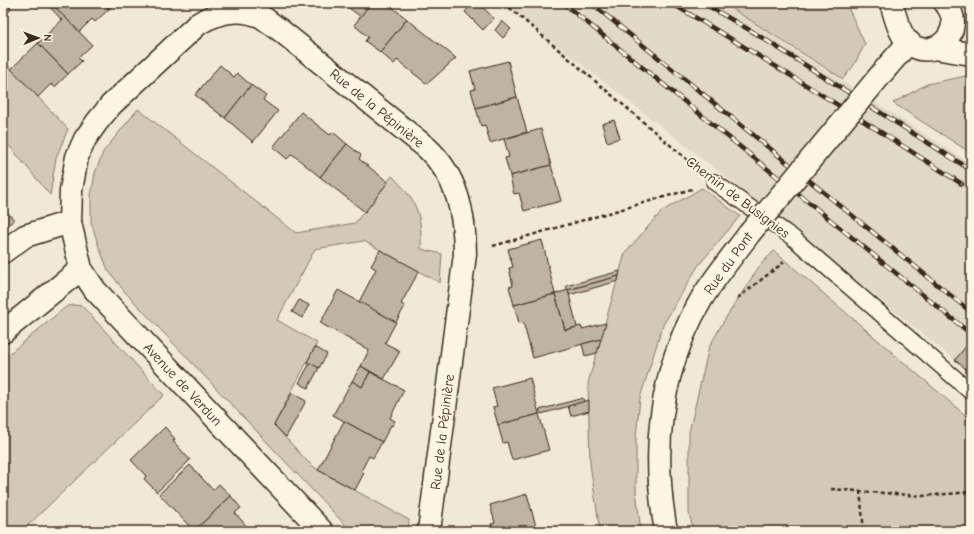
<svg xmlns="http://www.w3.org/2000/svg" width="974" height="534" font-family="'Comic Neue',sans-serif">
<style>
.built{fill:#e1d9c9}
.green{fill:#d2c9ba;stroke:#867a6c}
.building{fill:#beb3a4;stroke:#3b2a1e}
.lines{fill:none;stroke-linecap:round;stroke-linejoin:round}
.lane-casing{stroke:#3b2a1e;stroke-width:18}
.street-casing{stroke:#3b2a1e;stroke-width:25}
.secondary-casing{stroke:#3b2a1e;stroke-width:25}
.path{stroke:#3b2a1e;stroke-width:2.5;stroke-dasharray:4 3;stroke-linecap:butt}
.lane{stroke:#fcf5e5;stroke-width:15}
.street{stroke:#fcf5e5;stroke-width:22}
.secondary{stroke:#fcf5e5;stroke-width:22}
.rail-casing{stroke:#3b2a1e;stroke-width:4.5}
.rail{stroke:#fcf5e5;stroke-width:3;stroke-dasharray:9;stroke-linecap:butt}
.secondary-bridge-casing{stroke:#3b2a1e;stroke-width:25;stroke-linecap:butt}
.secondary-bridge{stroke:#fcf5e5;stroke-width:22}
.labels{text-anchor:middle;stroke-width:3.5;stroke-linejoin:round;paint-order:stroke}
.street-label{font-size:14px;fill:#3b2a1e;stroke:#fcf5e5}
</style>
<rect width="100%" height="100%" fill="#f0e9d9"/>
<filter id="ink" filterUnits="userSpaceOnUse"><feTurbulence type="fractalNoise" baseFrequency=".025" numOctaves="2"/><feDisplacementMap in="SourceGraphic" scale="8" xChannelSelector="R" yChannelSelector="G"/><feConvolveMatrix kernelMatrix="1 2 1 2 8 2 1 2 1" color-interpolation-filters="sRGB"/></filter>
<g filter="url(#ink)">
<path class="built" d="M503,3H722L971,164V373L791,228Z"/>
<g class="green">
<path d="M723,3H846L865,44L854,65L843,79Z"/>
<path d="M3,60L68,129L56,158L50,195L3,138Z"/>
<path d="M971,75V153L893,103L927,84Z"/>
<path d="M138,109L296,233L355,223L392,176C417,201 422,213 421,249L442,254L440,283L364,241L315,249L277,320L317,343L274,425L307,461L318,470L409,520L408,531H351L124,291L108,270L99,247L91,222V196L95,173L103,152Z"/>
<path d="M702,188L740,216L698,266L663,325L640,398L636,437V491L641,531H600L590,464L588,383L625,253L662,211Z"/>
<path d="M774,251L971,420V526L935,531H694L689,514V432L709,347L725,319L760,265Z"/>
<path d="M75,305L82,306L164,395L22,531H3V359L67,306Z"/>
</g>
<g class="building">
<path d="M5,3L11,9L8,12L3,6Z"/>
<path d="M46,3H51L65,17L62,20Z"/>
<path d="M53,3H103L109,9L95,22L92,19L79,32L52,4Z"/>
<path d="M103,3H116L109,9Z"/>
<path d="M336,3H371L361,17L345,5L343,9Z"/>
<path d="M371,3H387L407,19L380,52L365,41L368,37L354,25Z"/>
<path d="M473,3H478L494,18L483,30L465,12Z"/>
<path d="M65,17L92,45L78,58L82,61L68,74L38,43Z"/>
<path d="M407,19L456,58L427,84L397,60L394,64L380,52Z"/>
<path d="M502,21L511,29L503,38L495,30Z"/>
<path d="M38,43L68,74L55,87L51,84L38,97L11,69Z"/>
<path d="M508,61L517,97L476,108L471,90L475,89L470,71Z"/>
<path d="M220,65L234,77L237,73L251,85L225,118L195,95Z"/>
<path d="M251,85L266,96L263,100L278,111L253,142L225,118Z"/>
<path d="M517,97L527,132L490,143L485,125L481,126L476,108Z"/>
<path d="M301,112L330,135L333,132L347,144L320,177L292,154L287,159L273,147Z"/>
<path d="M614,120L620,138L607,142L602,124Z"/>
<path d="M541,129L551,165L510,176L505,158L509,157L504,139Z"/>
<path d="M347,144L361,155L359,159L388,182L365,212L320,177Z"/>
<path d="M551,165L561,201L524,211L519,193L514,194L510,176Z"/>
<path d="M3,207L14,220L3,230Z"/>
<path d="M542,240L555,294L514,305L509,287L513,286L509,268L513,267L508,249Z"/>
<path d="M380,250L419,271L401,304L405,306L396,322L359,302L376,269L371,266Z"/>
<path d="M620,271L619,276L568,290L566,286Z"/>
<path d="M619,276L618,281L569,295L568,290Z"/>
<path d="M338,290L396,322L385,343L400,351L384,379L361,366L369,350L320,323Z"/>
<path d="M568,290L577,327L565,330L555,294Z"/>
<path d="M555,294L565,330L581,326L582,329L606,323L601,339L533,358L523,322L519,323L514,305Z"/>
<path d="M299,300L309,305L302,318L292,312Z"/>
<path d="M601,339L597,353L585,356L582,344Z"/>
<path d="M967,345L971,348V373L955,360Z"/>
<path d="M315,347L327,354L319,368L307,362Z"/>
<path d="M310,363L319,368L308,388L299,383Z"/>
<path d="M361,366L370,372L362,387L352,381Z"/>
<path d="M370,372L404,390L390,418L395,421L392,426L391,425L382,442L333,415L352,381L362,387Z"/>
<path d="M530,378L539,414L498,425L493,407L497,406L492,388Z"/>
<path d="M292,393L306,401L286,437L274,425Z"/>
<path d="M583,398L584,402L541,414L539,410Z"/>
<path d="M589,400V411L571,416L568,406Z"/>
<path d="M539,414L549,450L512,460L507,442L503,443L498,425Z"/>
<path d="M344,421L382,442L373,458L369,456L361,471L364,473L355,490L318,470Z"/>
<path d="M165,427L175,439L173,441L190,460L157,492L144,479L146,476L131,460Z"/>
<path d="M190,465L213,490L219,484L231,496L194,531L159,494Z"/>
<path d="M527,494L537,530L493,531L491,524L495,523L490,505Z"/>
<path d="M231,496L241,508L235,513L250,530L248,531H194Z"/>
</g>
<g class="lines">
<defs>
<path id="lane" d="M714,182L792,237L971,392"/>
<g id="street">
<path d="M3,252L25,236L70,222"/>
<path d="M3,332L81,269"/>
<path d="M322,531L95,290L81,269L72,231L70,222L71,190L77,157L85,139L97,122L111,105L198,24C217,12 240,7 262,17C268,21 274,26 280,30L427,148C457,176 465,214 465,254L429,531"/>
</g>
<g id="secondary">
<path d="M891,3C895,15 898,30 906,40C930,67 970,31 945,3"/>
<path d="M934,48L971,54"/>
<path d="M888,66L909,42"/>
<path d="M666,531C651,449 659,371 702,298C716,276 733,255 749,234"/>
</g>
</defs>
<use href="#lane" class="lane-casing"/>
<use href="#street" class="street-casing"/>
<use href="#secondary" class="secondary-casing"/>
<g class="path">
<path d="M504,3L697,168"/>
<path d="M493,246L692,189"/>
<path d="M737,297H739L784,262"/>
<path d="M831,489L922,496L971,492"/>
<path d="M860,491L864,531"/>
</g>
<use href="#lane" class="lane"/>
<use href="#street" class="street"/>
<use href="#secondary" class="secondary"/>
<defs>
<g id="rail">
<path d="M563,3L971,334"/>
<path d="M591,3L971,312"/>
<path d="M671,3C769,61 866,122 962,184"/>
<path d="M703,3L753,32L971,170"/>
</g>
</defs>
<use href="#rail" class="rail-casing"/>
<use href="#rail" class="rail"/>
<defs>
<path id="secondary-bridge" d="M749,234L888,66"/>
</defs>
<use href="#secondary-bridge" class="secondary-bridge-casing"/>
<use href="#secondary-bridge" class="secondary-bridge"/>
</g>
</g>
<g class="labels">
<g class="street-label">
<text transform="translate(377 108) rotate(39)" y="5">Rue de la Pépinière</text>
<text transform="translate(738 197) rotate(37)" y="5">Chemin de Busignies</text>
<text transform="translate(728 263) rotate(-54)" y="5">Rue du Pont</text>
<text transform="translate(183 384) rotate(47)" y="5">Avenue de Verdun</text>
<text transform="translate(442 432) rotate(-83)" y="5">Rue de la Pépinière</text>
</g>
</g>
<rect width="974" height="534" fill="none" stroke="#fcf5e5" stroke-width="16"/>
<rect x="8" y="8" width="958" height="518" fill="none" stroke="#3b2a1e" stroke-width="1.5" filter="url(#ink)"/>
<g transform="translate(38 38) rotate(89)" stroke="#fcf5e5" stroke-width="3" paint-order="stroke">
<path d="M0-3L7 15L0 10L-7 15Z" fill="#3b2a1e"/>
<text y="-6" font-size="11" font-weight="bold" text-anchor="middle" fill="#3b2a1e">N</text>
</g>
</svg>
